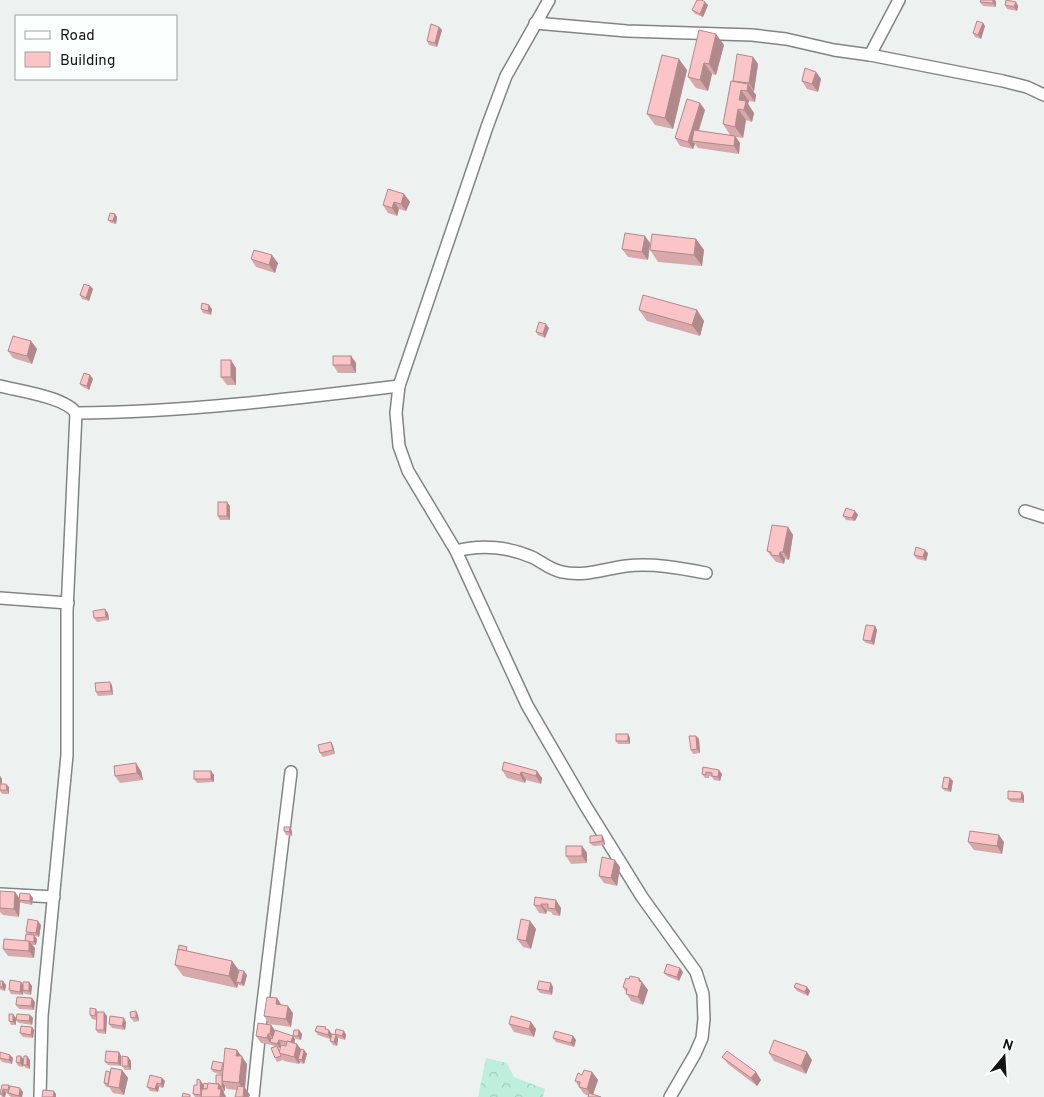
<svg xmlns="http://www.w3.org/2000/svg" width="1044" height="1097" font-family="Overpass,sans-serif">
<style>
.forest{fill:url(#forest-crowns)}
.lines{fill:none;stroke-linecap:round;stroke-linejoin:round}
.minor-casing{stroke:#808583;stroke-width:14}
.minor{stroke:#fff;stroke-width:11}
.wall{fill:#d8a9ab;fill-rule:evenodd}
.shaded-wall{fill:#b0898b}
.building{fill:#fbc4c7;stroke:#b0898b}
</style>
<defs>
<pattern id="forest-crowns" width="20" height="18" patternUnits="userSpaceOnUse" patternTransform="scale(1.25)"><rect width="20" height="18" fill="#beefdd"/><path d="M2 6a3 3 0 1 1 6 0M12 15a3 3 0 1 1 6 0" fill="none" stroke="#a2ccbd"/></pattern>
</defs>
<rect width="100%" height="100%" fill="#edf2f0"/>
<path class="forest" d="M486,1058L507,1063L514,1077L545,1089L543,1097H478Z"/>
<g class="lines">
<defs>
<g id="minor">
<path d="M549,0L506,76L487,127L399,386L396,413L399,446L408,471L456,551L527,705L585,805L642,897L696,972L703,994L704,1019L702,1038L695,1054L670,1097"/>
<path d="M535,23L627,31L752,35L786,39L834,50L870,55L1003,81L1027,87L1044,95"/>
<path d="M870,55L899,0"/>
<path d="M0,386C19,391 65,397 76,413C184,412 292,399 399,386"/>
<path d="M1025,511L1044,517"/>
<path d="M456,551C482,544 510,547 534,558C543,563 551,570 562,572C584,577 604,569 626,566C653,563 680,568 706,573"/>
<path d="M0,598L68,603"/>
<path d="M0,894L54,897"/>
<path d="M40,1097L42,1016L67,755V611L76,413"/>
<path d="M253,1097L261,1019L291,772"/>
</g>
</defs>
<use href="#minor" class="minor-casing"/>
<use href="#minor" class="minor"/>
</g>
<g class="wall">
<path d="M981,0H995L996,2V7L983,6L980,2Z"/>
<path d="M1016,2L1018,6L1017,11L1007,9L1005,5Z"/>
<path d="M708,5L703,17L695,14L692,10Z"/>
<path d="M983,23L985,26L981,39L975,37L973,33Z"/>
<path d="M439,27L442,30L437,47L429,45L427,41Z"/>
<path d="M716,34L724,45L716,75L712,74L708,91L696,88L688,77Z"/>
<path d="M753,57L758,64L754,91H753L756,95L755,102L749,101L748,104L754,113L752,122L746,120L743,138L736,137L740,143L739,154L698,148L695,144L693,149L680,146L675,138L705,110L699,131L730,135L723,124L733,81Z"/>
<path d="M687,70L673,129L655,125L647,114Z"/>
<path d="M816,72L821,79L818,92L807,89L802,81Z"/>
<path d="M404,194L410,202L406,211L399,209L397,216L388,213L383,205Z"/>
<path d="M115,214L117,217L116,224L111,223L108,220Z"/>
<path d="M696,239L704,250L702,266L658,262L650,250Z"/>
<path d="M650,243L648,260L628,257L622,249Z"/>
<path d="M251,259L278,263L275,273L256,267Z"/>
<path d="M90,286L93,289L89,301L82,299L80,295Z"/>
<path d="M201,309H212L211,315L203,313Z"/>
<path d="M639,310H697L704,321L700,336L647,321Z"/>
<path d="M549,328L545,338L538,335L536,332Z"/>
<path d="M31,341L37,349L32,364L13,358L8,351Z"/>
<path d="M351,356L356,363V373H338L333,365Z"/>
<path d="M236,368V385H227L221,377Z"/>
<path d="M90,375L93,379L89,390L83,387L80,384Z"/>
<path d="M230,506V520H220L218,516Z"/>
<path d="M855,511L858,515L855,521L846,520L843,516Z"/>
<path d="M788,527L793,535L789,560L785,559L784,564L776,562L767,551Z"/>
<path d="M928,553L926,561L917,559L914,555Z"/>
<path d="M108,613L109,620L97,622L94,618Z"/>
<path d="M875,626L877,630L874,645L866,643L863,640Z"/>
<path d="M112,685L113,695L98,696L96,692Z"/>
<path d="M628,734L630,738V744H618L616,741Z"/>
<path d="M696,736L699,739L700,753L693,754L691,750Z"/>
<path d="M331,742L333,746L335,754L323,757L320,753Z"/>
<path d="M504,762L542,778L541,784L526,780L525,783L507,778L502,770Z"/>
<path d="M703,767L722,774L720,781L714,780L712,777L709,776V778H705L702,774Z"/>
<path d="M141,771L143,780L120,783L115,776Z"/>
<path d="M211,771L214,775V782L197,783L194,779Z"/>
<path d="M0,776L2,779V784L9,787V794H2L0,791Z"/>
<path d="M950,778L953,781L951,792L945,791L942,788Z"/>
<path d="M1022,792L1024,796V803L1011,802L1008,799Z"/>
<path d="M290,827L292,831V836L286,835L284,831Z"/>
<path d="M604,839L605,845L593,846L590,843Z"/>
<path d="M968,842H1004L1002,854L974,850Z"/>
<path d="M582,846L587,853V863L571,864L566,856Z"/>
<path d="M620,867L617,886L604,883L599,876Z"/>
<path d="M0,891L15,892L19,898H33L32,905L22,903L20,901L19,917L3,915L0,912Z"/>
<path d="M535,897L561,908L560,916L553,915L551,912L547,911L546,914L539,913L534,905Z"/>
<path d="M530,921L536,929L531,949L523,947L517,939Z"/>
<path d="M41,925L39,937L35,936L37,939L36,945H32L35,948L34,958L8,956L3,949L25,941L28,934L26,932Z"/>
<path d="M189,950V952L232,961L239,970L247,975L244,986L239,985L238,984L237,988L183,976L175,965Z"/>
<path d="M680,968L683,972L679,981L667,976L664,973Z"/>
<path d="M639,978L648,990L643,1005L631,1001L623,987L629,979Z"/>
<path d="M0,981L6,985L5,991L1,990L0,989Z"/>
<path d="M29,982L32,986L31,995L25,994L23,991V995L11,994L9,990Z"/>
<path d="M553,987L552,995L540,993L537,989Z"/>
<path d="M794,987H807L810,991L808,996L797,991Z"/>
<path d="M277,998L281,1005L293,1013L291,1027L269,1024L264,1016Z"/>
<path d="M35,1002L34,1010L19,1009L16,1005Z"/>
<path d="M96,1009L98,1012L107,1016L106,1034L98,1033L96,1030V1020L92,1019L90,1015Z"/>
<path d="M136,1011L138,1015L139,1021L134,1022L131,1018Z"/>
<path d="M9,1014L16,1025H11L9,1021Z"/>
<path d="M30,1015L33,1018L32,1025L19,1023L16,1020Z"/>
<path d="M126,1022L125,1030L112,1028L109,1024Z"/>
<path d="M531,1022L536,1029L534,1037L514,1032L509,1024Z"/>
<path d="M271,1025L275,1031L295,1039L294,1043L301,1049L304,1050L307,1054L304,1064L301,1063L300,1062L299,1064L284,1061L282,1058L283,1060L277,1062L275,1058L276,1047L272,1045L261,1043L256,1036ZM281,1044L286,1046L280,1050L278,1048H280Z"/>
<path d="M32,1027L34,1030L33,1038L23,1037L20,1033Z"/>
<path d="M299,1030L302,1034L301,1040L296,1039L293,1036Z"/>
<path d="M327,1030L332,1034L335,1035L344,1031L346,1035L345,1040L338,1038V1039L337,1046L333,1045L330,1041L332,1036L330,1039L318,1035L315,1031Z"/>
<path d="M573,1036L576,1040L574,1047L556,1042L553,1038Z"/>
<path d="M237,1050L247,1064L245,1088L250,1095L237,1090L227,1089L225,1086V1091H223L226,1097H195L193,1094L197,1085L203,1084V1089L208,1084H216L222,1075L213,1072L211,1069L223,1064Z"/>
<path d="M119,1052L121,1056V1066L108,1065L105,1062Z"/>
<path d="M769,1053L812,1060L806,1074L774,1061Z"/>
<path d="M0,1054L13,1058L12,1064L2,1062L0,1059Z"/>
<path d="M128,1057L131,1061V1070H125L122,1066Z"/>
<path d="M722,1057L756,1072L761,1080L757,1086L728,1064Z"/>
<path d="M23,1059L30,1060V1069L26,1068L23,1065V1067L18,1066L16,1062Z"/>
<path d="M122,1070L128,1078L124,1095L113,1093L109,1087H106L104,1083L110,1072Z"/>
<path d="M592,1072L598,1080L593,1095L589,1096L584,1094L575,1081L582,1075Z"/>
<path d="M162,1078L165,1081L163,1088L159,1087L158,1092L150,1091L147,1087Z"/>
<path d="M9,1085L23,1092L22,1097H11L8,1094L6,1093L5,1097H2L0,1094V1092Z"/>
</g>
<g class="shaded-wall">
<path d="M993,0H995L996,2V7L993,3Z"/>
<path d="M705,2L708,5L703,17L700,14Z"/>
<path d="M1016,2L1018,6L1017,11L1014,7Z"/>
<path d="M983,23L985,26L981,39L978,35Z"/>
<path d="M439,27L442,30L437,47L435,43Z"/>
<path d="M716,34L724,45L716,75L709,64Z"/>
<path d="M753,57L758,64L754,91L749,83Z"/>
<path d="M679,59L687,70L673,129L665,118Z"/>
<path d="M704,63L712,74L708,91L700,80Z"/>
<path d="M816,72L821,79L818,92L812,84Z"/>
<path d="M748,84L756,95L755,102L747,91Z"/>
<path d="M741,90L749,101L748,104L754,113L752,122L744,110L739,100Z"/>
<path d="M700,103L705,110L695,141H692L695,144L693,149L688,142Z"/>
<path d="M738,109L746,120L743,138L735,127Z"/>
<path d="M735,136L740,143L739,154L734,146Z"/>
<path d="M404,194L410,202L406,211L401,204Z"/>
<path d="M394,202L399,209L397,216L392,208Z"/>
<path d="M115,214L117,217L116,224L113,221Z"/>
<path d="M645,236L650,243L648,260L642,252Z"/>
<path d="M696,239L704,250L702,266L694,255Z"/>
<path d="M272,255L278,263L275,273L269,265Z"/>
<path d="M90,286L93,289L89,301L86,298Z"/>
<path d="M209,305L212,309L211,315L208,311Z"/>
<path d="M697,310L704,321L700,336L692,325Z"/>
<path d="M546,324L549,328L545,338L543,334Z"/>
<path d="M31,341L37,349L32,364L27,356Z"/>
<path d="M351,356L356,363V373L351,365Z"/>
<path d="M231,360L236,368V385L231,377Z"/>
<path d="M90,375L93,379L89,390L87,386Z"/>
<path d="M227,502L230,506V520L227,516Z"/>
<path d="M855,511L858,515L855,521L852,518Z"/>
<path d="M788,527L793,535L789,560L783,552Z"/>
<path d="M925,550L928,553L926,561L923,557Z"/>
<path d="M780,552L785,559L784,564L779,556Z"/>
<path d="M105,609L108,613L109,620L106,617Z"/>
<path d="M875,626L877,630L874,645L871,641Z"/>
<path d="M110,682L112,685L113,695L111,691Z"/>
<path d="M628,734L630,738V744L628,741Z"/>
<path d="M696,736L699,739L700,753L697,749Z"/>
<path d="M331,742L333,746L335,754L333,750Z"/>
<path d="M136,763L141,771L143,780L137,773Z"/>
<path d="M719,770L722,774L720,781L718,777Z"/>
<path d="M211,771L214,775V782L211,779Z"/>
<path d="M537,771L542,778L541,784L536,776Z"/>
<path d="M521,772L526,780L525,783L520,775Z"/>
<path d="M0,776L2,779V785L0,782Z"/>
<path d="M950,778L953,781L951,792L948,789Z"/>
<path d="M6,784L9,787V794L7,790Z"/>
<path d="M1022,792L1024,796V803L1021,799Z"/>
<path d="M290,827L292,831V836L289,832Z"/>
<path d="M602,835L604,839L605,845L602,841Z"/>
<path d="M999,835L1004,842L1002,854L997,846Z"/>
<path d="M582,846L587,853V863L582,856Z"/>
<path d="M615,860L620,867L617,886L611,878Z"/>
<path d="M15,892L20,899L19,900L20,901L19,917L14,909Z"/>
<path d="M30,894L33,898L32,905L30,901Z"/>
<path d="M556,900L561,908L560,916L555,909Z"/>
<path d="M541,904L547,911L546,914L541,906Z"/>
<path d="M38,921L41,925L39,937L36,933Z"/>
<path d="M530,921L536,929L531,949L526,941Z"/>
<path d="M34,935L37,939L36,945L34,942Z"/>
<path d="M29,941L35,948L34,958L29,951Z"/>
<path d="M232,961L240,972L236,982L238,984L237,988L229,976Z"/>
<path d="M680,968L683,972L679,981L677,977Z"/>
<path d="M244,971L247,975L244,986L241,983Z"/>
<path d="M639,978L648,990L643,1005L638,997L639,981Z"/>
<path d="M3,981L6,985L5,991L2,987Z"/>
<path d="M21,982L24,986L23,995L20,992Z"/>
<path d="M29,982L32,986L31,995L29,991Z"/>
<path d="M551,983L553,987L552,995L549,991Z"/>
<path d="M807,987L810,991L808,996L805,992Z"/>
<path d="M32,998L35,1002L34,1010L31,1006Z"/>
<path d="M277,998L282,1006L276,1004Z"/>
<path d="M288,1006L293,1013L291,1027L286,1019Z"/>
<path d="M136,1011L138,1015L139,1021L136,1017Z"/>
<path d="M104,1012L107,1016L106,1034L104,1030Z"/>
<path d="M13,1014L16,1018V1025L13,1022Z"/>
<path d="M30,1015L33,1018L32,1025L29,1021Z"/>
<path d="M124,1018L126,1022L125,1030L122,1026Z"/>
<path d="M531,1022L536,1029L534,1037L529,1029Z"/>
<path d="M271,1025L277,1033L275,1042L270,1034Z"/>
<path d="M32,1027L34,1030L33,1038L31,1035Z"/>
<path d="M299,1030L302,1034L301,1040L298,1036Z"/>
<path d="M329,1030L332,1034L330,1039L328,1035Z"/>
<path d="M344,1031L346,1035L345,1040L342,1036Z"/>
<path d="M268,1034L273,1041L270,1042L267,1038Z"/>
<path d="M336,1035L338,1039L337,1046L334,1042Z"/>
<path d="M293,1036L295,1039L294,1046L291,1042Z"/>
<path d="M573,1036L576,1040L574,1047L571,1043Z"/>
<path d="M279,1040L281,1044L280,1048L277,1044Z"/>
<path d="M297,1044L302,1051L298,1059L300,1062L299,1064L294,1057Z"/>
<path d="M237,1050L247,1064L245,1088L250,1095L249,1097H243L244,1090L239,1083L236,1056Z"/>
<path d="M304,1050L307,1054L304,1064L302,1060Z"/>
<path d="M119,1052L121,1056V1066L118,1063Z"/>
<path d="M807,1052L812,1060L806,1074L801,1066Z"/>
<path d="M10,1055L13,1058L12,1064L9,1060Z"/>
<path d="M21,1056L24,1060L23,1067L20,1063Z"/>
<path d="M27,1056L30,1060V1069L27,1065Z"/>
<path d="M128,1057L131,1061V1070L128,1066Z"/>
<path d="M122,1070L128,1078L124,1095L119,1088Z"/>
<path d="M592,1072L598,1080L592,1097L587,1089Z"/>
<path d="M756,1072L761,1080L757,1086L751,1078Z"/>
<path d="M162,1078L165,1081L163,1088L161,1084Z"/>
<path d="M200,1080L203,1084V1097L201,1095Z"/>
<path d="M222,1082L225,1086V1091L222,1087Z"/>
<path d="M157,1083L159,1087L158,1092L155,1089Z"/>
<path d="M219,1084L224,1092V1093L226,1097H220L218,1089Z"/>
<path d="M20,1088L23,1092L22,1097H20L19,1096Z"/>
<path d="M3,1089L6,1093L5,1097H4L2,1094Z"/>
<path d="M54,1091L56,1094V1097H53Z"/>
</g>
<g class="building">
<path d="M697,0H702L705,2L700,14L692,10Z"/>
<path d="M981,0H993V3L980,2Z"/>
<path d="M1006,0L1016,2L1014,7L1005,5Z"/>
<path d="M977,21L983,23L978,35L973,33Z"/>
<path d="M431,24L439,27L435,43L427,41Z"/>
<path d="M699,30L716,34L709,64L704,63L700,80L688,77Z"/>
<path d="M737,54L753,57L749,83L733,81Z"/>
<path d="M662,55L679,59L665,118L647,114Z"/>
<path d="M805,68L816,72L812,84L802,81Z"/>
<path d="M731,81L748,84L747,91L741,90L739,100L746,101L744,110L738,109L735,127L723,124Z"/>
<path d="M687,99L700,103L688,142L675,138Z"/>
<path d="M694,130L735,136L734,146L692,141Z"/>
<path d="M388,189L404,194L401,204L394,202L392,208L383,205Z"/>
<path d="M110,213L115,214L113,221L108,220Z"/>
<path d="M625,233L645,236L642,252L622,249Z"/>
<path d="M652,234L696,239L694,255L650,250Z"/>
<path d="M254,250L272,255L269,265L251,259Z"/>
<path d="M84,284L90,286L86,298L80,295Z"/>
<path d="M643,295L697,310L692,325L639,310Z"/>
<path d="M202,303L209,305L208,311L201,309Z"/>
<path d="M539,322L546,324L543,334L536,332Z"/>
<path d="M13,336L31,341L27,356L8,351Z"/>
<rect x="333" y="356" width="18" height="9"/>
<rect x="221" y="360" width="10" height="17"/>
<path d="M84,373L90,375L87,386L80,384Z"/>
<rect x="218" y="502" width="9" height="14"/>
<path d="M846,508L855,511L852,518L843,516Z"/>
<path d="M772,525L788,527L783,552H780L779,556L771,555V552L767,551Z"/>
<path d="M916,547L925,550L923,557L914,555Z"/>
<path d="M105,609L106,617L94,618L93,611Z"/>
<path d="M866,625L875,626L871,641L863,640Z"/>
<path d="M110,682L111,691L96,692L95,683Z"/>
<rect x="616" y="734" width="12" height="7"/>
<path d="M689,736H696L697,749L691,750Z"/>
<path d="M331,742L333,750L320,753L318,745Z"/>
<path d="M504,762L537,771L536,776L521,772L520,775L502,770Z"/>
<path d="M136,763L137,773L115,776L114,766Z"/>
<path d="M703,767L719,770L718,777L712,776V773L706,772V775L702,774Z"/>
<rect x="194" y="771" width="17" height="8"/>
<path d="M944,777L950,778L948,789L942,788Z"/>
<path d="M0,784H6L7,790H0Z"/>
<path d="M1008,791L1022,792L1021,799H1008Z"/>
<path d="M284,827H290L289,832L284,831Z"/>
<path d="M970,831L999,835L997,846L968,842Z"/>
<path d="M602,835V841L590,843V836Z"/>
<rect x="566" y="846" width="16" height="10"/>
<path d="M602,857L615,860L611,878L599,876Z"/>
<path d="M0,891L15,892L14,909L0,908Z"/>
<path d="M20,893L30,894V901L19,900Z"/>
<path d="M535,897L556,900L555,909L548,908V904H541V906L534,905Z"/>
<path d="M28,919L38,921L36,933L26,932Z"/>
<path d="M521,919L530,921L526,941L517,939Z"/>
<path d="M26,934L34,935V942L25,941Z"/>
<path d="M4,939L29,941V951L3,949Z"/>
<path d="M179,945L187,947L186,951L178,949V952Z"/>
<path d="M178,949L232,961L229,976L175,965Z"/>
<path d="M667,964L680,968L677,977L664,973Z"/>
<path d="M239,970L244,971L241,983L236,982Z"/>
<path d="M630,976L639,978V981L642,982L638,997L626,994L627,989L623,987L626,978L629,979Z"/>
<path d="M10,980L21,982L20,992L9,990Z"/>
<path d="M0,981H3L2,987H0Z"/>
<path d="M539,981L551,983L549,991L537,989Z"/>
<path d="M23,982H29V991L23,990Z"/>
<path d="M796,983L807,987L805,992L794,987Z"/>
<path d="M17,997L32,998L31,1006L16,1005Z"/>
<path d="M267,997L277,998L276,1004L288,1006L286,1019L264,1016Z"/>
<path d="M90,1008L96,1009L95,1016L90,1015Z"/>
<path d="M136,1011V1017L131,1018L130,1012Z"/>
<path d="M97,1012H104V1030H96Z"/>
<path d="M9,1014H13V1022L9,1021Z"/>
<path d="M17,1014L30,1015L29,1021L16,1020Z"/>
<path d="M110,1016L124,1018L122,1026L109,1024Z"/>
<path d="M511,1016L531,1022L529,1029L509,1024Z"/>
<path d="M258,1023L271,1025L270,1034H268L267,1038L256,1036Z"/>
<path d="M21,1026L32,1027L31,1035L20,1033Z"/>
<path d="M317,1026L326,1027L325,1029L329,1030L328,1035L315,1031Z"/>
<path d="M336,1029L344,1031L342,1036L335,1034Z"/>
<path d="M275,1030L293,1036L291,1042L287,1041V1042L279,1040L277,1044L270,1042L271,1038L272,1039Z"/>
<path d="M294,1030H299L298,1036H293Z"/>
<path d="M555,1031L573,1036L571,1043L553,1038Z"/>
<path d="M332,1034L336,1035L334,1042L330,1041Z"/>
<path d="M774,1040L807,1052L801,1066L769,1053Z"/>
<path d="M287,1041L297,1044L294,1057L279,1053L281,1045L286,1046Z"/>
<path d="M277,1046L281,1056L275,1058L271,1048Z"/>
<path d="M225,1048L237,1050L236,1056H242L239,1083L222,1081Z"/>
<path d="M301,1049L304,1050L302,1060L298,1059Z"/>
<path d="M106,1051L119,1052L118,1063L105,1062Z"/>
<path d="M727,1051L756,1072L751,1078L722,1057Z"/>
<path d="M0,1052L10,1055L9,1060L0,1058Z"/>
<path d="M17,1056H21L20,1063L16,1062Z"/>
<path d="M24,1056H27V1065H23Z"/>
<path d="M122,1056L128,1057V1066H122Z"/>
<path d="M213,1061L223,1063L221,1071L211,1069Z"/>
<path d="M111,1068L122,1070L119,1088L108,1086Z"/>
<path d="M584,1070L592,1072L587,1089L579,1087L580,1082L575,1081L578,1073L582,1075Z"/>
<path d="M106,1071L110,1072L108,1084L104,1083Z"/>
<path d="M150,1075L162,1078L161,1084L157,1083L155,1089L147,1087Z"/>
<path d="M216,1075H222V1087H221L219,1084H216Z"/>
<path d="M197,1079L200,1080L201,1095L193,1094L194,1085H197Z"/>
<path d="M204,1083L208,1084L207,1089H203Z"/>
<path d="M208,1083L219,1084L218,1089H221L220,1097H201L202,1089H207Z"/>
<path d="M2,1085H9L8,1090L3,1089L2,1094H0Z"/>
<path d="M10,1086L20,1088L19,1096L8,1093Z"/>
<path d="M238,1086L244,1087L243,1097H235Z"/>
<path d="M43,1090L54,1091L53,1097H42Z"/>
<path d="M183,1093L190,1095V1097H182Z"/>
<path d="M589,1093L601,1097H588Z"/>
</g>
<rect x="15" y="15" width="162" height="65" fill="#fbfffd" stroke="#9ea19f"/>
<rect x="25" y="31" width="25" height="8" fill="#ffffff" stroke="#9ea19f"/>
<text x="60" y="40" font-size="15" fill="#121413">Road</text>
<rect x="25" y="52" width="25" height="15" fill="#fbc4c7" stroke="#9ea19f"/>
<text x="60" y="65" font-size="15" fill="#121413">Building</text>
<g transform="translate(1004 1057) rotate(18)" stroke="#fbfffd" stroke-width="4" paint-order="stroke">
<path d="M0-4L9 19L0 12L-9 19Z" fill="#121413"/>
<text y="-8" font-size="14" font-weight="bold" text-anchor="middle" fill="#121413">N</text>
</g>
</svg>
